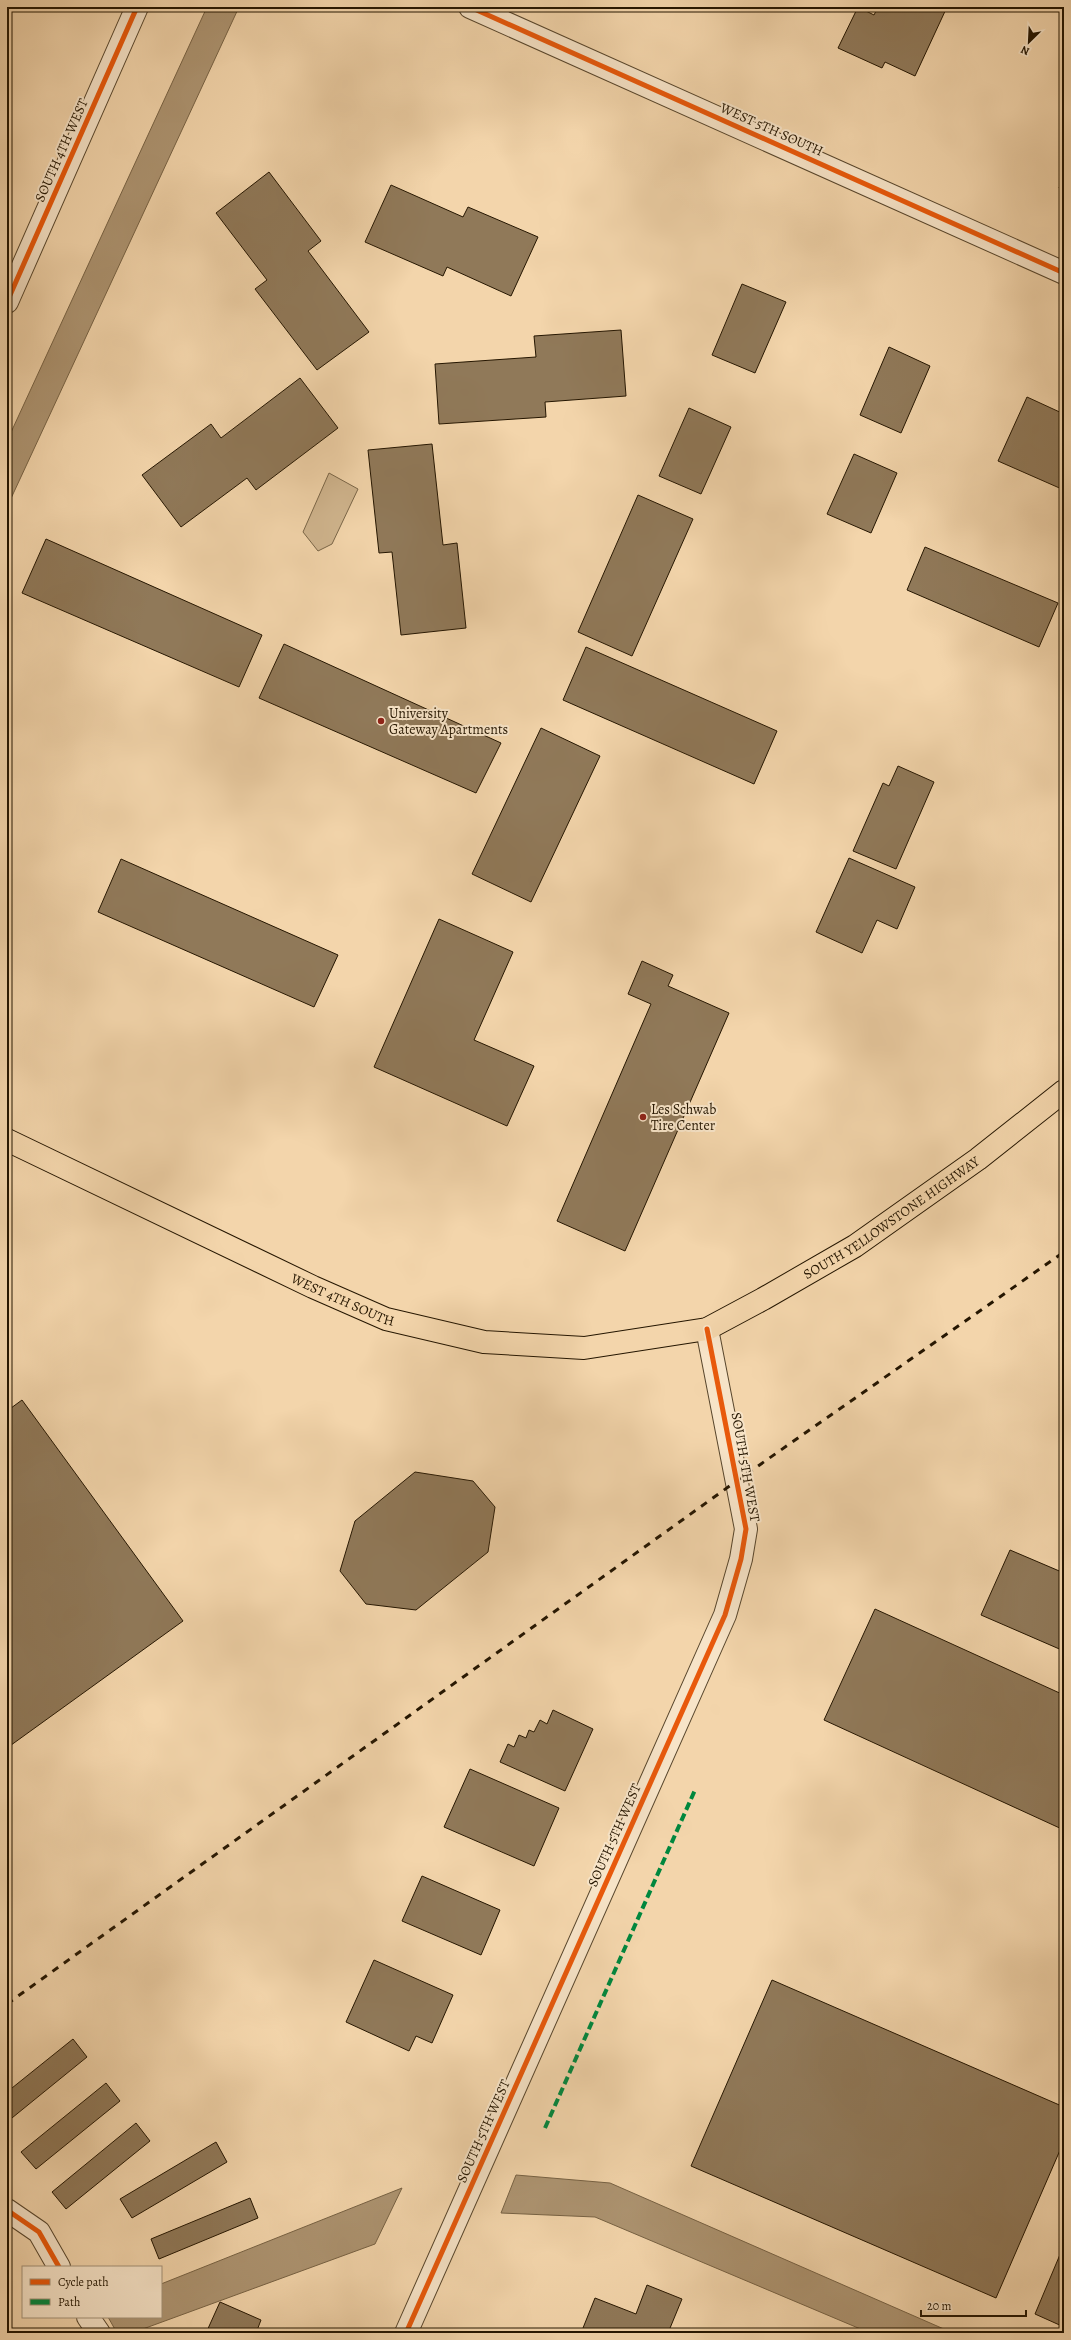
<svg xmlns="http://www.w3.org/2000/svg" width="1071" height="2340" font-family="Alegreya,serif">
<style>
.green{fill:#d0b58e;stroke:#7a6648}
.water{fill:#ad9471;stroke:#776244}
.building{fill:#907959;stroke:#251601}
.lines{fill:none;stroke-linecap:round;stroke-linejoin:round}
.minor-casing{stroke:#58462c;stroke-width:24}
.tertiary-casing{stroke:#58462c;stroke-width:24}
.primary-casing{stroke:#251601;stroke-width:24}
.minor{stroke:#f7e4c8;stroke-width:22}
.tertiary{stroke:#f7e4c8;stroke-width:22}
.primary{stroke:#f3d5ab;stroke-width:22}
.rail{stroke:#251601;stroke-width:3;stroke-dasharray:7 7;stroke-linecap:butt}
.quiet{stroke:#00873e;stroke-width:4;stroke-dasharray:8 4;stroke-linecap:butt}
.cycleway-casing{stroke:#f7e4c8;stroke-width:8}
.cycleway{stroke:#e8590c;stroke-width:5}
.poi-dot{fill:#8f2418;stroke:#f7e4c8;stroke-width:1.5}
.labels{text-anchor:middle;stroke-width:4;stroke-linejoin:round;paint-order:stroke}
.street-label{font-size:14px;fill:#251601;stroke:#f7e4c8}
.poi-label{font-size:14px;fill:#251601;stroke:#f7e4c8;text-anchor:start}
</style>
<rect width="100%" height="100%" fill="#f3d5ab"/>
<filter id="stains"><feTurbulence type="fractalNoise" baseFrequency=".005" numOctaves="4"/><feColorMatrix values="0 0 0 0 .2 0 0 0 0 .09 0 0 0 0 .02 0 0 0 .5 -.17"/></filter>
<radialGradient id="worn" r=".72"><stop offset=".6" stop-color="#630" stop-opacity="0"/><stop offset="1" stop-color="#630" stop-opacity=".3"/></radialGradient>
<path class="green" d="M329,473L358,489L332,544L318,551L303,532Z"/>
<g class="water">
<path d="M207,7H239L7,507V441Z"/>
<path d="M516,2175L610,2183L953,2333H870L595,2217L501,2213Z"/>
<path d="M402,2188L375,2244L132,2333H117L108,2317H161V2284Z"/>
</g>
<g class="building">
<path d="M858,7L874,15L878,7H947L915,76L885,62L882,68L838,48Z"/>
<path d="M269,172L321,241L308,251L369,332L317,370L255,289L267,280L216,213Z"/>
<path d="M1064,176V191L1059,188Z"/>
<path d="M391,185L463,217L468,207L538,237L511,296L447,267L443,276L365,242Z"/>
<path d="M742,284L786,302L755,373L712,355Z"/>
<path d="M621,330L626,396L545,402L546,417L439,424L435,364L536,357L534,336Z"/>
<path d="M889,347L930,366L901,433L860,415Z"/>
<path d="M300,378L338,428L256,490L247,478L181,527L142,475L211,424L221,438Z"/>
<path d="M1027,397L1064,414V490L998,461Z"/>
<path d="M689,408L731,427L701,494L659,476Z"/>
<path d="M432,444L443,545L457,543L466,628L401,635L392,552L379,553L368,450Z"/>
<path d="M854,454L897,473L871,533L827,514Z"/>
<path d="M638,495L693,519L632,656L578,632Z"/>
<path d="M46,539L262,635L239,687L22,593Z"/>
<path d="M925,547L1058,603L1039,647L907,590Z"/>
<path d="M284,644L501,743L476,793L259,698Z"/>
<path d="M586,647L777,731L754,784L563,700Z"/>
<path d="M541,728L600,756L531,902L472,874Z"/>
<path d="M898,766L934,782L896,869L853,851L883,783L889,786Z"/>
<path d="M849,858L915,887L897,929L877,920L862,953L816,932Z"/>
<path d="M121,859L338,955L314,1007L98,912Z"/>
<path d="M439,919L513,952L474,1040L534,1066L507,1126L374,1067Z"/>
<path d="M642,961L673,975L668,986L729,1013L625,1251L557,1221L651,1004L628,994Z"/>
<path d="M22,1400L183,1621L7,1748V1411Z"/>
<path d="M415,1472L473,1481L495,1507L488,1552L416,1610L366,1604L340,1571L355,1521Z"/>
<path d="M1010,1550L1064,1573V1651L981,1615Z"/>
<path d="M875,1609L1064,1695V1830L824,1720Z"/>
<path d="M553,1710L593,1729L565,1791L500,1762L508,1744L514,1747L519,1735L526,1738L529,1730L534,1732L540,1720L547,1724Z"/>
<path d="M470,1769L559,1808L534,1866L444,1827Z"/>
<path d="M422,1876L500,1910L481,1955L402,1921Z"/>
<path d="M374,1960L453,1995L432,2043L416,2036L409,2051L346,2022Z"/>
<path d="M772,1980L1064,2107V2141L996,2298L691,2166Z"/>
<path d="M73,2039L87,2057L7,2122V2092Z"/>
<path d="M106,2083L120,2101L36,2169L21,2152Z"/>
<path d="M136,2123L150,2141L66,2209L52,2192Z"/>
<path d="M216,2142L227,2162L132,2218L120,2199Z"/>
<path d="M250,2198L258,2218L159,2259L151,2239Z"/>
<path d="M1064,2245V2327L1035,2314Z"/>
<path d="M647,2285L682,2299L668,2333H581L595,2298L636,2314Z"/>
<path d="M220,2302L261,2320L256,2333H206Z"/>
</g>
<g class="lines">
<defs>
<g id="minor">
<path d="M470,7L1064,273"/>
<path d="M7,302L137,7"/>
<path d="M7,2210L39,2232L59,2267"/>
<path d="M88,2317L99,2333"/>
</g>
<path id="tertiary" d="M406,2333L725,1615L741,1559L746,1529L707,1329"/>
<g id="primary">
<path id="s1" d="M7,1140L313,1287L386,1319L484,1342L584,1348L707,1329L763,1299L855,1246L978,1159L1064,1091"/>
</g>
</defs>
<use href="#minor" class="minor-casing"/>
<use href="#tertiary" class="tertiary-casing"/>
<use href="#primary" class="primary-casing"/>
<use href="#minor" class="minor"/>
<use href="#tertiary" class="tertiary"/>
<use href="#primary" class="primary"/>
<path class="rail" d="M7,2004L738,1480L1064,1252"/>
<path class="quiet" d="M545,2128L695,1790"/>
<defs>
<g id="cycleway">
<path d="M470,7L1064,273"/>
<path d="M7,302L137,7"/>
<path d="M7,2210L39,2232L59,2267"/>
<path d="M406,2333L725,1615L741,1559L746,1529L707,1329"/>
</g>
</defs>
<use href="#cycleway" class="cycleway-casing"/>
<use href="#cycleway" class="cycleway"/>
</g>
<g class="poi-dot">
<circle cx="381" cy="721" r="4"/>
<circle cx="643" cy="1117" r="4"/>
</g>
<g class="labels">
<g class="street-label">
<text transform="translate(772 129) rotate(24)" y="5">WEST 5TH SOUTH</text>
<text transform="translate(61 150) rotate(-66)" y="5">SOUTH 4TH WEST</text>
<text dy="5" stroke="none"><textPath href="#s1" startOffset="960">SOUTH YELLOWSTONE HIGHWAY</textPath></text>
<text dy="5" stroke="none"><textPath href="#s1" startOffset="372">WEST 4TH SOUTH</textPath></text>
<text transform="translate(746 1467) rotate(80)" y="5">SOUTH 5TH WEST</text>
<text transform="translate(614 1835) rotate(-66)" y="5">SOUTH 5TH WEST</text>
<text transform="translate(483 2131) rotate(-66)" y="5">SOUTH 5TH WEST</text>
</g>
<g class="poi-label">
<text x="389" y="718">University<tspan x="389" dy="16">Gateway Apartments</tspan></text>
<text x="651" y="1114">Les Schwab<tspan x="651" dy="16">Tire Center</tspan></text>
</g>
</g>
<rect width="1071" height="2340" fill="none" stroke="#f3d5ab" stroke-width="24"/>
<rect x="8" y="8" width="1055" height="2324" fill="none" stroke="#251601" stroke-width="2"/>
<rect x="12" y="12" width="1047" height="2316" fill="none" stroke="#251601"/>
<rect x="22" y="2266" width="140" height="52" fill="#f7e4c8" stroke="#a39278"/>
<rect x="30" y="2279" width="20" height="6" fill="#e8590c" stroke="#a39278"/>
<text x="58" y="2286" font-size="12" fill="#251601">Cycle path</text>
<rect x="30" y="2299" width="20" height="6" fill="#00873e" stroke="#a39278"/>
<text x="58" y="2306" font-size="12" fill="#251601">Path</text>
<g transform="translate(1029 42) rotate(204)" stroke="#f7e4c8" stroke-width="3" paint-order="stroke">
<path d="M0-3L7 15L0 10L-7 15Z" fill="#251601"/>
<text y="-6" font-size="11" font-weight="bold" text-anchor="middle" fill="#251601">N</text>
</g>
<path d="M921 2310v6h105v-6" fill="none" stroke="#251601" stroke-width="2"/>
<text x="927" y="2310" font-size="12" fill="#251601" stroke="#f7e4c8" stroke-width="3" paint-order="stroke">20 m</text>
<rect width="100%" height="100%" filter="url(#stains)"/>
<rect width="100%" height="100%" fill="url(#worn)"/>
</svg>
